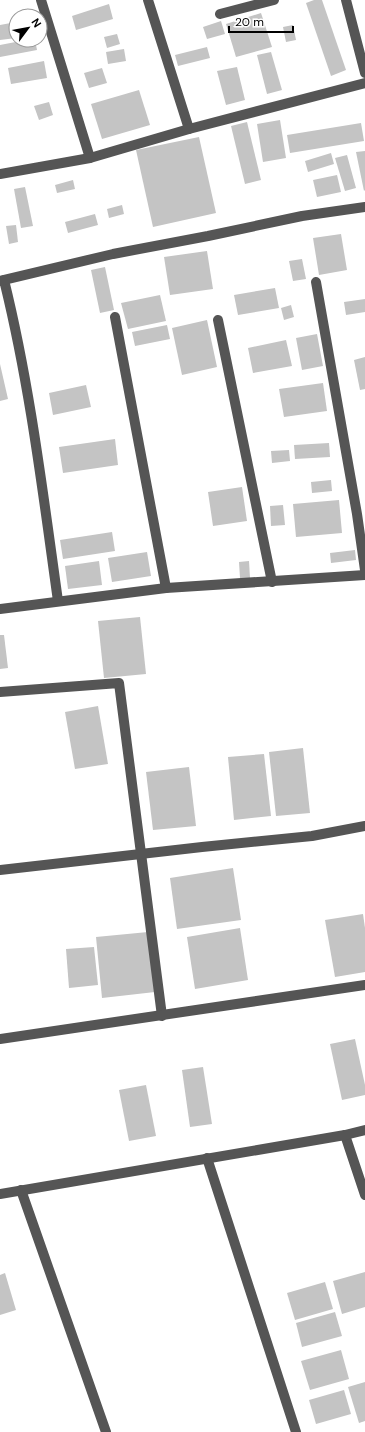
<svg xmlns="http://www.w3.org/2000/svg" width="365" height="1432" font-family="'DM Sans',sans-serif">
<style>
.building{fill:#c4c4c4}
.lines{fill:none;stroke-linecap:round;stroke-linejoin:round}
.minor{stroke:#555;stroke-width:10}
</style>
<rect width="100%" height="100%" fill="#fff"/>
<g class="building">
<path d="M314,0H322L346,70L331,76L306,3Z"/>
<path d="M109,4L113,19L76,30L72,16Z"/>
<path d="M261,13L272,47L236,57L226,24Z"/>
<path d="M221,21L225,34L207,39L203,27Z"/>
<path d="M16,22V38L0,40V25Z"/>
<path d="M293,25L296,40L286,42L283,27Z"/>
<path d="M117,34L120,44L107,48L104,37Z"/>
<path d="M26,40H35L37,50L0,57V45Z"/>
<path d="M207,47L210,58L178,66L175,55Z"/>
<path d="M124,49L126,61L108,64L106,52Z"/>
<path d="M271,52L282,90L267,94L257,55Z"/>
<path d="M44,61L47,78L11,84L8,68Z"/>
<path d="M237,67L245,100L226,105L217,71Z"/>
<path d="M102,68L107,83L89,88L84,73Z"/>
<path d="M139,90L150,125L102,139L91,104Z"/>
<path d="M49,102L53,115L39,120L34,106Z"/>
<path d="M280,120L286,158L263,162L257,124Z"/>
<path d="M247,122L261,180L245,184L231,126Z"/>
<path d="M361,123L364,141L290,153L287,135Z"/>
<path d="M199,137L216,213L153,227L136,150Z"/>
<path d="M365,151V190L364,191L356,152Z"/>
<path d="M331,153L334,164L308,172L305,161Z"/>
<path d="M347,155L356,188L345,191L335,158Z"/>
<path d="M337,175L341,192L317,197L313,180Z"/>
<path d="M73,180L75,189L57,193L55,185Z"/>
<path d="M25,187L33,226L21,228L14,189Z"/>
<path d="M122,205L124,214L109,218L107,209Z"/>
<path d="M95,214L98,225L68,233L65,222Z"/>
<path d="M16,225L18,242L9,244L6,226Z"/>
<path d="M341,234L347,270L319,275L313,238Z"/>
<path d="M207,251L213,289L170,295L164,257Z"/>
<path d="M302,259L306,279L293,281L289,261Z"/>
<path d="M105,267L114,310L100,313L91,270Z"/>
<path d="M275,288L279,308L238,315L234,295Z"/>
<path d="M160,295L166,321L128,329L121,303Z"/>
<path d="M365,299V312L346,315L344,302Z"/>
<path d="M291,305L294,317L284,320L281,308Z"/>
<path d="M207,320L217,367L182,375L172,328Z"/>
<path d="M167,325L170,339L135,346L132,332Z"/>
<path d="M317,334L323,366L302,370L296,338Z"/>
<path d="M286,340L292,366L253,373L248,348Z"/>
<path d="M365,357V389L360,390L354,360Z"/>
<path d="M0,364L8,399L0,401Z"/>
<path d="M323,383L327,411L284,417L279,389Z"/>
<path d="M86,385L91,407L53,415L49,393Z"/>
<path d="M115,439L118,465L63,473L59,447Z"/>
<path d="M329,443L330,457L295,459L294,445Z"/>
<path d="M289,450L290,461L272,463L271,451Z"/>
<path d="M331,480L332,491L312,493L311,482Z"/>
<path d="M242,487L247,521L213,526L208,492Z"/>
<path d="M339,500L342,533L296,537L293,504Z"/>
<path d="M283,505L285,525L271,526L270,506Z"/>
<path d="M112,532L115,551L63,559L60,540Z"/>
<path d="M355,550L356,560L331,563L330,553Z"/>
<path d="M147,552L151,576L112,582L108,558Z"/>
<path d="M99,561L102,585L68,589L65,566Z"/>
<path d="M249,561L250,578H240L239,562Z"/>
<path d="M140,617L146,674L104,678L98,621Z"/>
<path d="M0,635H4L8,668L0,669Z"/>
<path d="M98,706L108,764L75,769L65,712Z"/>
<path d="M303,748L310,813L276,816L269,752Z"/>
<path d="M264,754L271,816L234,820L228,757Z"/>
<path d="M189,767L196,826L153,830L146,772Z"/>
<path d="M233,868L241,920L177,929L170,878Z"/>
<path d="M363,914L365,928V972L335,977L325,920Z"/>
<path d="M240,928L248,980L195,989L187,937Z"/>
<path d="M148,932L155,992L102,998L96,937Z"/>
<path d="M94,947L98,985L69,988L66,949Z"/>
<path d="M355,1039L365,1085V1095L342,1100L330,1044Z"/>
<path d="M203,1067L212,1124L190,1127L182,1070Z"/>
<path d="M146,1085L156,1136L129,1141L119,1090Z"/>
<path d="M365,1272V1307L342,1314L333,1281Z"/>
<path d="M5,1273L16,1310L0,1315V1275Z"/>
<path d="M325,1282L333,1309L295,1320L287,1293Z"/>
<path d="M335,1312L342,1336L302,1347L296,1323Z"/>
<path d="M341,1350L349,1379L310,1390L301,1361Z"/>
<path d="M365,1382V1421L359,1423L348,1387Z"/>
<path d="M344,1390L351,1414L316,1424L309,1400Z"/>
</g>
<g class="lines">
<g class="minor">
<path d="M41,0L90,158"/>
<path d="M148,0L189,129"/>
<path d="M346,0L365,73"/>
<path d="M220,14L274,0"/>
<path d="M0,174L90,158L189,129L365,83"/>
<path d="M4,280C30,385 43,494 58,601"/>
<path d="M0,281L113,254L208,236L302,216L365,207"/>
<path d="M316,282L357,514L365,570"/>
<path d="M218,320L272,582"/>
<path d="M166,588L365,575"/>
<path d="M0,609L166,588L115,317"/>
<path d="M0,692L119,683L162,1016"/>
<path d="M0,870L202,847L312,836L365,826"/>
<path d="M0,1039L365,985"/>
<path d="M345,1135L365,1195"/>
<path d="M207,1158L296,1432"/>
<path d="M21,1190L106,1432"/>
<path d="M0,1194L345,1135L365,1130"/>
</g>
</g>
<g transform="translate(28 28) rotate(58)"><circle r="19" fill="#ffffff" stroke="#999999"/>
<path d="M0-3L7 15L0 10L-7 15Z" fill="#000000"/>
<text y="-6" font-size="11" font-weight="bold" text-anchor="middle" fill="#000000">N</text>
</g>
<path d="M229 26v6h64v-6" fill="none" stroke="#000000" stroke-width="2"/>
<text x="235" y="26" font-size="12" fill="#000000" stroke="#ffffff" stroke-width="3" paint-order="stroke">20 m</text>
</svg>
